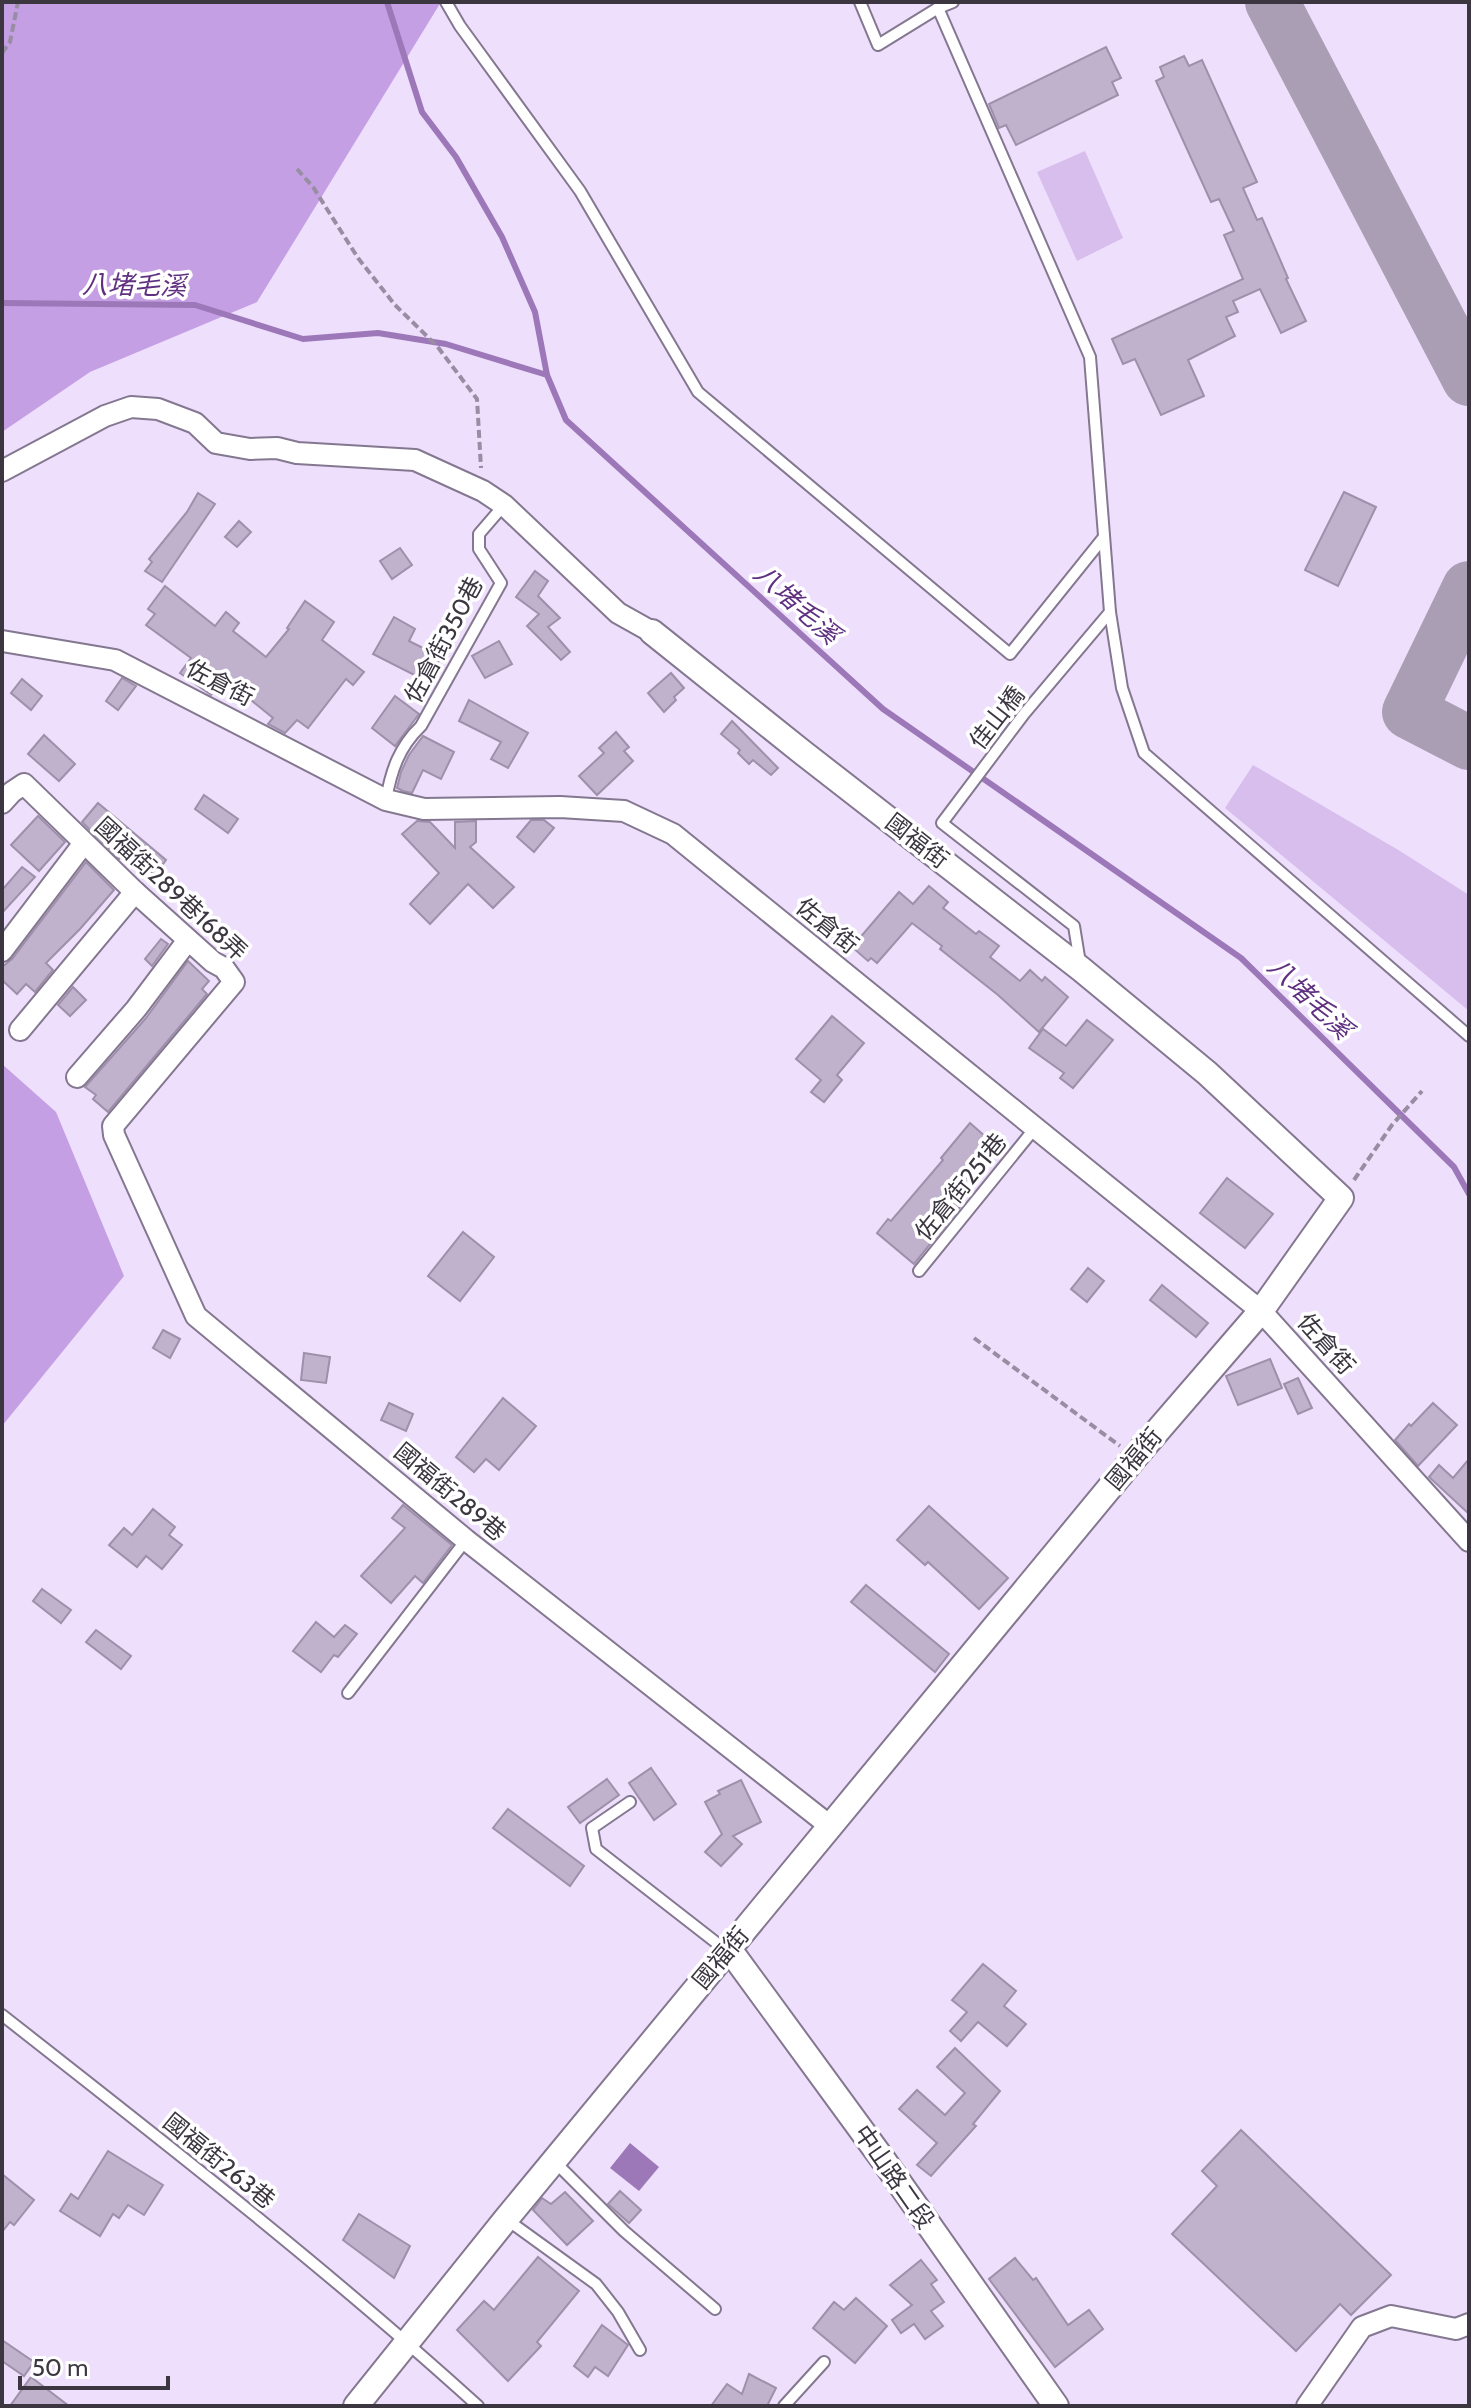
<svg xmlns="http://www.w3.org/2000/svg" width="1471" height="2408" font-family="Cabin,'Noto Sans TC',sans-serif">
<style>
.green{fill:#d7beed}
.forest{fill:#c59fe4}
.water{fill:#9c78b9}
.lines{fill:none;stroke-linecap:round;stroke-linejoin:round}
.stream{stroke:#9c78b9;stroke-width:6}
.taxiway{stroke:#aa9eb4;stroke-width:54}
.building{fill:#c0b2cd;stroke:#9e90aa;stroke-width:2}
.service-casing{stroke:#847790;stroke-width:14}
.minor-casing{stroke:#847790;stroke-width:24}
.tertiary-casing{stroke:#847790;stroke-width:28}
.path{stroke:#988da2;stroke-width:4;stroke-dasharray:8 4;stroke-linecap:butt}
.service{stroke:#fff;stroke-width:10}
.minor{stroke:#fff;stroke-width:20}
.tertiary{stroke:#fff;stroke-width:24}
.labels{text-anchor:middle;stroke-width:7;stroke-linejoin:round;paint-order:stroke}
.street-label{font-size:24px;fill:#3c3641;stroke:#fff}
.water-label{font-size:26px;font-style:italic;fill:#603080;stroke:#fff}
</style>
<rect width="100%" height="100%" fill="#eedffc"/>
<g class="green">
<path d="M1085,151L1123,238L1077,261L1037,172Z"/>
<path d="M1253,765L1400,851L1469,895V1011L1225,808Z"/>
</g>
<g class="forest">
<path d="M2,2H441L257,302L90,372L2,432Z"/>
<path d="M2,1064L56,1112L124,1276L2,1426Z"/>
</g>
<path class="water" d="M630,2143L659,2167L639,2191L610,2168Z"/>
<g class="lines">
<g class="stream">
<path d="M387,2L422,112L456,157L502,237L535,312L547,375"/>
<path d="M2,303L195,305L303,339L378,333L446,344L547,375L566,420L883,709L1241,958L1454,1167L1469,1194"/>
</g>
<g class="taxiway">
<path d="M1272,2L1469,379"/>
<path d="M1469,588L1409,712L1469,743"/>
</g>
</g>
<g class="building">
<path d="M1106,47L1121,78L1112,82L1118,95L1016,145L1006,125L999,128L989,104Z"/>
<path d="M1184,56L1189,66L1202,60L1257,182L1243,188L1257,220L1262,218L1288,278L1286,279L1306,321L1281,333L1260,289L1233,301L1238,312L1226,317L1235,336L1188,360L1204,396L1161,415L1135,359L1123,364L1112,339L1243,279L1224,235L1234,231L1219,199L1211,202L1156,81L1164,77L1160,67Z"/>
<path d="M1344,492L1376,507L1338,586L1305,570Z"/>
<path d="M198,493L215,504L162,582L145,571L152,562L149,559L187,512Z"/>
<path d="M239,521L251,532L237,547L225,537Z"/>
<path d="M400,548L412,565L392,579L380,561Z"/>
<path d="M535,571L548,581L538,596L560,618L548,627L570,652L561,660L527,626L539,614L516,597Z"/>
<path d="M165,586L215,626L226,612L239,623L233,631L266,657L289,629L287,628L305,601L334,622L322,640L364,672L353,685L346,679L308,728L297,720L285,733L268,724L273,718L224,678L211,695L180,673L191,658L146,625L155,614L148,609Z"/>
<path d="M394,617L415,629L409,641L441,657L428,682L373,654Z"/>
<path d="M499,641L512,664L485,678L472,656Z"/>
<path d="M671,673L684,688L674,697L676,700L664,712L648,693Z"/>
<path d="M122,678L136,686L118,710L106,701Z"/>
<path d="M22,679L42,696L31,710L11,693Z"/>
<path d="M395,696L419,714L395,746L372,728Z"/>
<path d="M469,700L528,733L508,768L491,759L501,742L459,721Z"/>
<path d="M732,721L778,768L771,775L753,760L749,764L738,753L740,750L721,734Z"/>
<path d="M616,732L629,747L624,751L633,761L597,795L579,776L604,753L599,748Z"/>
<path d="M44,735L75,764L59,781L28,754Z"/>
<path d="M423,736L454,752L441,779L423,770L412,793L403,791L397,788L401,772L409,755Z"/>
<path d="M204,795L238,819L228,833L195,809Z"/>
<path d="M98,803L166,860L155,875L125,852L119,859L82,822Z"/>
<path d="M38,816L65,842L39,871L11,845Z"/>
<path d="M531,820H544L554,828L534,852L517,837Z"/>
<path d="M417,821L430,822L455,848V822L476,821V842L470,847L514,887L493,908L468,884L430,924L410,904L439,873L402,834Z"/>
<path d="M86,862L114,890L80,929L46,963L53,970L35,992L26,984L17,994L2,980V967L12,959Z"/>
<path d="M22,867L35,877L2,913V890Z"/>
<path d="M929,886L948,902L943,908L976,934L979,931L999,946L990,957L1020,981L1030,970L1042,981L1045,977L1068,997L1039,1032L998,995L940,949L942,946L912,923L877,963L871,958L868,961L852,947L899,892L913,904Z"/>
<path d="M161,939L168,944L152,966L145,959Z"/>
<path d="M188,961L209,981L202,989L207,994L108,1112L93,1099L96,1095L85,1087L146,1018Z"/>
<path d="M73,987L86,1000L70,1016L58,1005Z"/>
<path d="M832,1016L864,1043L837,1075L842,1080L824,1102L811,1092L821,1080L796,1059Z"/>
<path d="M1087,1020L1113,1040L1073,1088L1060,1078L1064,1073L1029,1048L1043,1029L1066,1046Z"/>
<path d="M970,1123L995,1145L955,1194L964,1202L914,1264L877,1233L888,1219L891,1221L943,1160L941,1158Z"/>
<path d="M1227,1178L1273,1214L1245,1248L1200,1213Z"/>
<path d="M463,1232L494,1257L460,1301L428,1276Z"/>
<path d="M1088,1268L1104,1281L1087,1302L1071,1289Z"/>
<path d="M1162,1285L1208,1323L1196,1337L1150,1300Z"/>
<path d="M163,1330L180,1339L170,1358L153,1348Z"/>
<path d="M304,1353L330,1357L326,1383L301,1380Z"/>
<path d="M1270,1359L1282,1388L1238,1405L1226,1376Z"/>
<path d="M1298,1378L1312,1408L1298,1414L1284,1384Z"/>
<path d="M503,1398L536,1426L499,1470L486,1459L474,1472L456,1457Z"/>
<path d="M389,1403L413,1414L406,1431L381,1420Z"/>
<path d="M1433,1403L1457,1425L1418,1466L1395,1440L1409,1424L1411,1426Z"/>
<path d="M1469,1459V1514L1429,1477L1439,1465L1453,1478Z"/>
<path d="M403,1505L452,1545L423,1583L415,1576L391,1603L361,1576L405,1528L392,1518Z"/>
<path d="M929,1506L1008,1578L979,1609L928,1562L925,1565L897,1540Z"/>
<path d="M153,1509L175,1527L169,1535L182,1545L162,1569L146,1556L137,1567L109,1545L124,1528L132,1535Z"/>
<path d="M866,1585L949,1654L935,1672L851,1602Z"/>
<path d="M42,1589L71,1610L61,1623L33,1601Z"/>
<path d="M316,1622L334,1637L345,1625L357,1634L338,1657L334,1655L321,1672L293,1651Z"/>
<path d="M96,1630L131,1656L121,1669L86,1642Z"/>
<path d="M651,1768L676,1804L654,1820L629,1783Z"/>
<path d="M607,1779L619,1795L580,1823L568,1807Z"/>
<path d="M741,1780L761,1822L733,1836L742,1844L721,1866L705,1852L722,1834L705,1802L720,1794L718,1791Z"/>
<path d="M508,1809L584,1866L570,1886L493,1828Z"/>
<path d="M983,1964L1016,1991L1004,2006L1026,2024L1007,2046L978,2022L961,2041L950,2031L967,2012L952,2000Z"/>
<path d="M955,2048L1000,2091L973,2124L976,2126L931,2176L917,2165L937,2143L899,2109L917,2090L945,2115L965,2093L937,2067Z"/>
<path d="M1241,2130L1391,2275L1351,2315L1340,2304L1296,2351L1172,2234L1217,2186L1202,2171Z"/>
<path d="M108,2151L163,2185L144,2215L128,2205L119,2218L113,2214L100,2236L60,2211L71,2194L78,2199Z"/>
<path d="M2,2174L34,2200L14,2225L10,2222L2,2232Z"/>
<path d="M620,2191L641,2210L629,2223L608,2204Z"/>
<path d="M565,2192L593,2221L567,2245L533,2210L542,2198L551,2204Z"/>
<path d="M359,2214L410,2246L394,2278L343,2240Z"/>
<path d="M538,2257L579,2291L537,2342L541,2346L508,2381L457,2330L484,2301L494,2310Z"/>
<path d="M1015,2258L1033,2280L1036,2278L1068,2325L1089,2310L1103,2329L1055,2367L989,2279Z"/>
<path d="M921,2260L937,2280L931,2284L944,2302L931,2311L943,2326L925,2339L914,2324L901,2333L892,2320L912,2305L890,2285Z"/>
<path d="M856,2298L887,2326L855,2363L813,2328L834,2302L844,2310Z"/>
<path d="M602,2325L628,2345L608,2376L595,2367L588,2377L574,2366Z"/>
<path d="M2,2340L34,2362L24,2376L2,2361Z"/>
<path d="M749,2374L776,2388L767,2406H711L727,2384L742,2394Z"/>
<path d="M31,2377L69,2406H10Z"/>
</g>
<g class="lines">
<defs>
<g id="service">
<path d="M446,2L460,26L580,191L698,392L1010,654L1104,537"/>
<path d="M860,2L878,45L938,8L1090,357L1110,612L1024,714L942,823L1074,926L1080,963"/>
<path d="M938,8L953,2"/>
<path d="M1110,612L1122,688L1144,753L1469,1036"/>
<path d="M386,800C391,771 399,747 421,726L501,583L479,549V534L504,505"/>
<path d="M919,1271L1035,1128"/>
<path d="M348,1693L466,1540"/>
<path d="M630,1802L592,1828L596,1849L727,1951"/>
<path d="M2,2015C164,2142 326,2268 478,2406"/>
<path d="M555,2162L624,2231L715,2309"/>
<path d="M506,2219L596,2284L618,2312L640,2350"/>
<path d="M784,2406L824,2362"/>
</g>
<g id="minor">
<path d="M2,471L105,416L131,407L158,409L195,423L216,443L250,449L277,448L297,453L415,460L483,491L504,505L618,613L652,632"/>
<path d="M2,641L115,660L386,800L424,809L560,807L624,811L673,834L1261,1311L1469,1541"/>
<path d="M2,803L12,792L24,784L135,892L213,962L224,968L234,982L113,1126L114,1135L196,1316L466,1540L830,1826"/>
<path d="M2,951L84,843"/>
<path d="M20,1030L135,892"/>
<path d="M77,1077L136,1009L188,940"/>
<path d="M1307,2406L1362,2327L1391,2316L1456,2329L1469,2324"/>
</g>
<g id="tertiary">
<path d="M729,1949L884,2161L1056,2406"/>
<path d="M356,2406L506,2219L1135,1457L1261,1311L1341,1198L1207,1073L1081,969L802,752L652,632"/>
</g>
</defs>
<use href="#service" class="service-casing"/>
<use href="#minor" class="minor-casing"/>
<use href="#tertiary" class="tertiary-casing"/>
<g class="path">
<path d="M2,53L10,42L18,2"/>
<path d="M297,169L313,187L358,258L395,305L437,346L477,399L481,468"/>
<path d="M1354,1180L1392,1125L1422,1091"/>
<path d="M974,1338L1120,1446"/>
</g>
<use href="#service" class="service"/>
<use href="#minor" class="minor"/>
<use href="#tertiary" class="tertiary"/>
</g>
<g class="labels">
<g class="street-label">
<text transform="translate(444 640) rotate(-62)" y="8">佐倉街350巷</text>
<text transform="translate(220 683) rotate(27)" y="8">佐倉街</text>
<text transform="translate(997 718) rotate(-52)" y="8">佳山橋</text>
<text transform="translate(917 841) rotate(38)" y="8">國福街</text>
<text transform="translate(171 889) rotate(43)" y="8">國福街289巷168弄</text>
<text transform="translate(827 926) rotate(39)" y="8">佐倉街</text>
<text transform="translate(961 1187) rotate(-51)" y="8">佐倉街251巷</text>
<text transform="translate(1326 1344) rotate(48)" y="8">佐倉街</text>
<text transform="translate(1134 1459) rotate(-50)" y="8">國福街</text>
<text transform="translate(450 1492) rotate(40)" y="8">國福街289巷</text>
<text transform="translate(721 1958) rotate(-50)" y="8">國福街</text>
<text transform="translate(219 2161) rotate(39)" y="8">國福街263巷</text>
<text transform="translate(894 2177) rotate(55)" y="8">中山路二段</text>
</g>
<g class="water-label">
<text transform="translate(134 285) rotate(1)" y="9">八堵毛溪</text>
<text transform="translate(797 604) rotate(42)" y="9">八堵毛溪</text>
<text transform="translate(1310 998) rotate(44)" y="9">八堵毛溪</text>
</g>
</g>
<rect width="1471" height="2408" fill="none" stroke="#3c3641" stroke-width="8"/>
<path d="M20 2376v12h148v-12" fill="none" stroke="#3c3641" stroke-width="4"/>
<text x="32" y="2376" font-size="24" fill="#3c3641" stroke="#ffffff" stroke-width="6" paint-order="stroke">50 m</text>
</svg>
